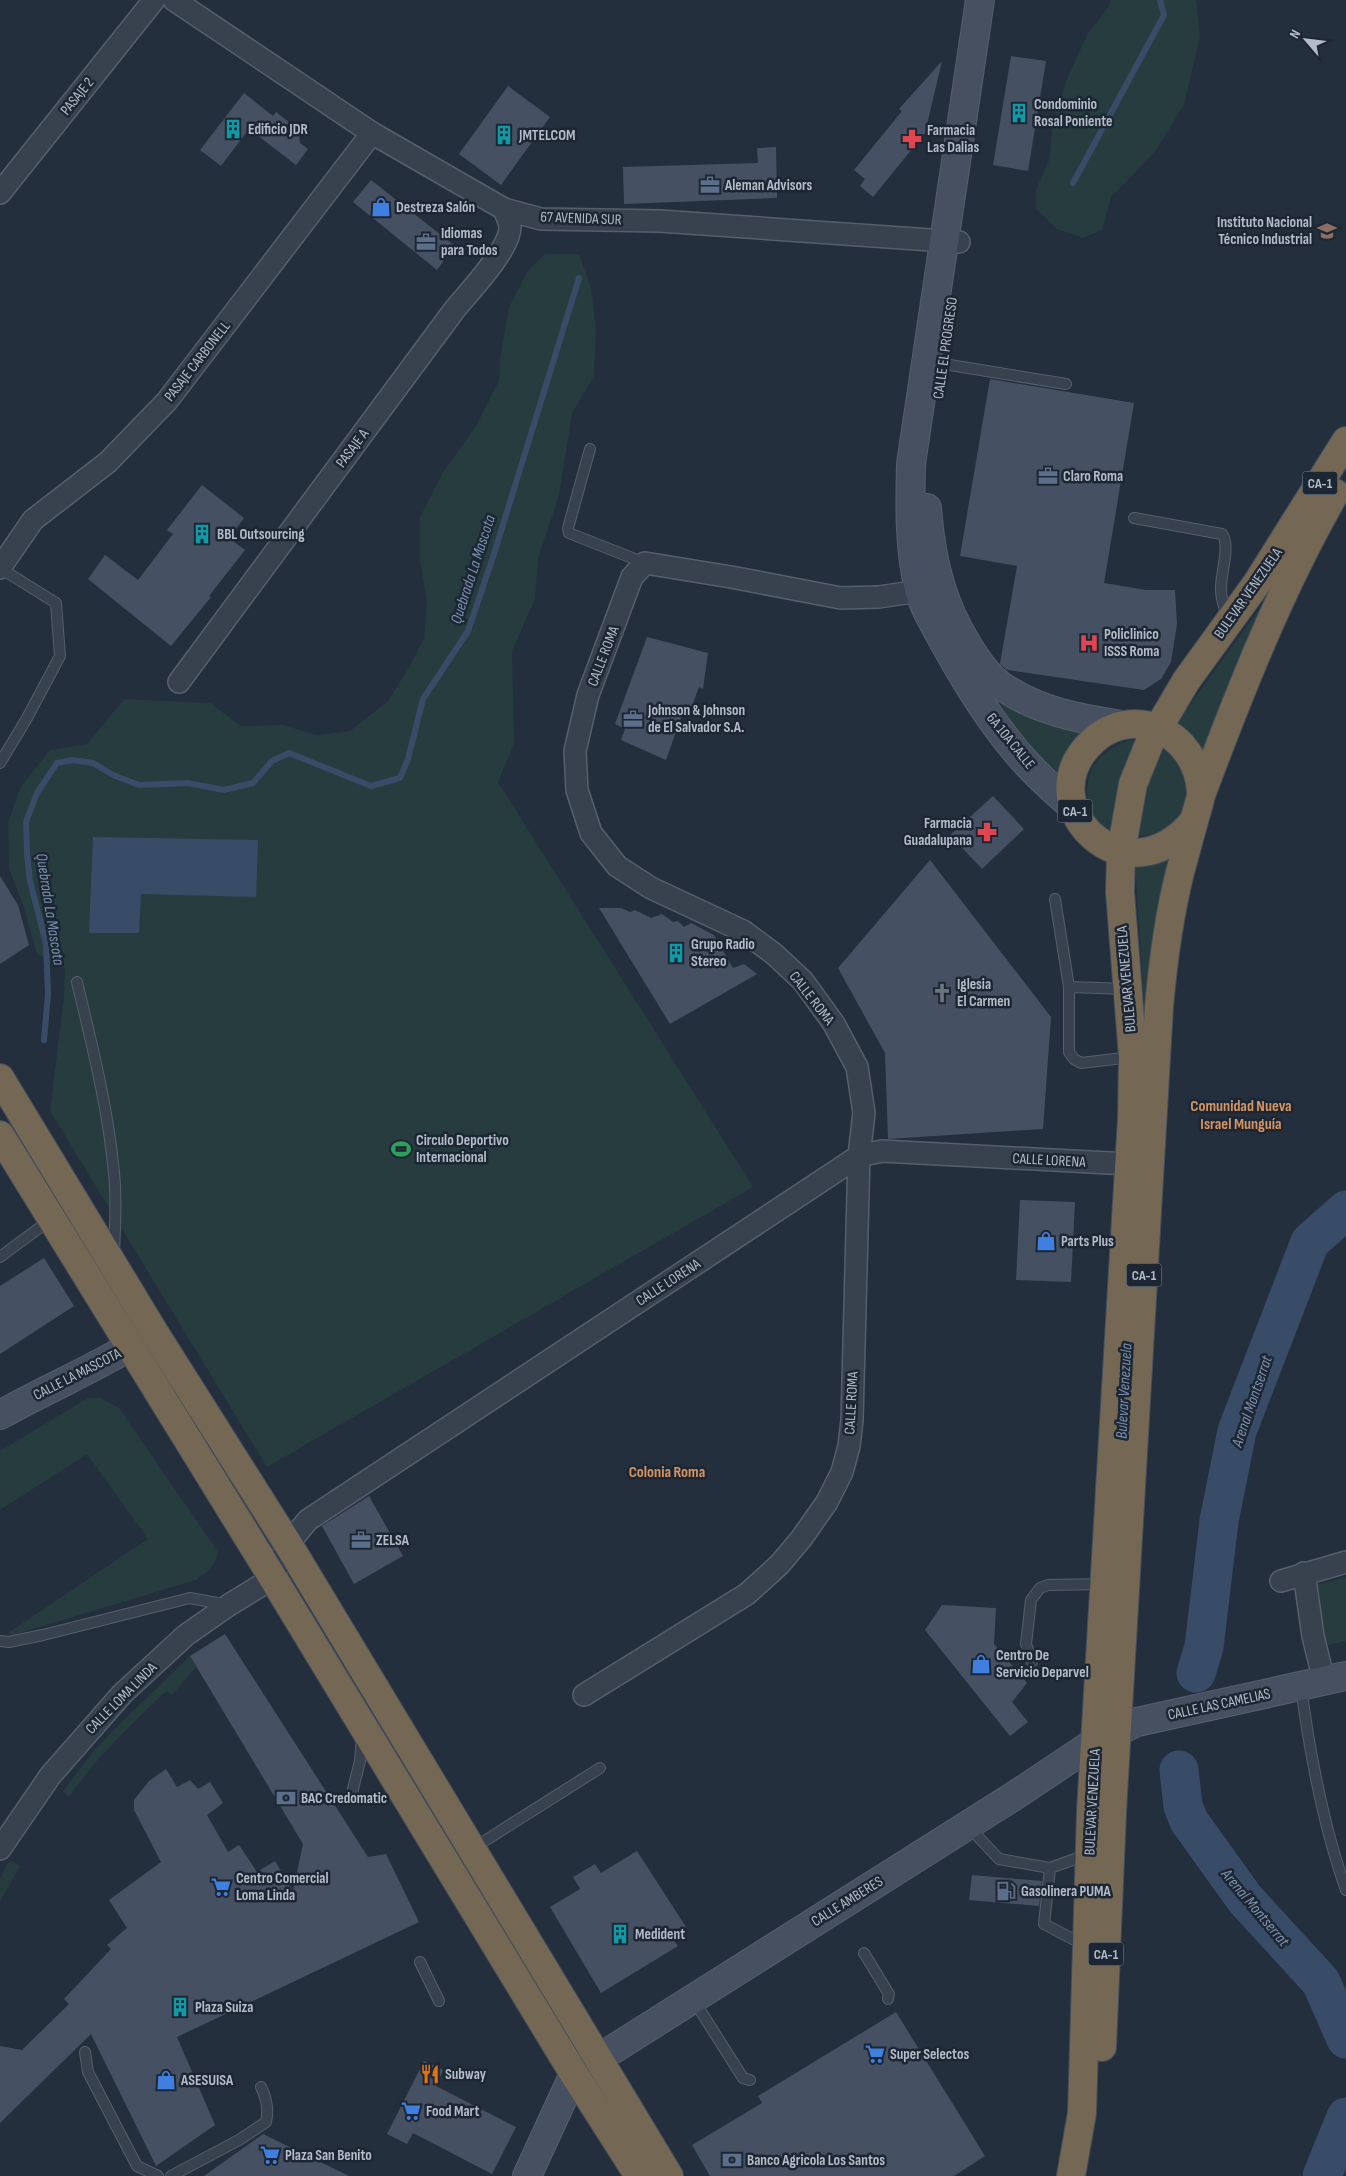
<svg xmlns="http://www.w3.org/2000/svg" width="1346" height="2176" font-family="'Sofia Sans Condensed',sans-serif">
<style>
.green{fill:#263c3f}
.water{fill:#394c67}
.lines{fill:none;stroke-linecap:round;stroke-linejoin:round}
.stream{stroke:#394c67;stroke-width:6}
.river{stroke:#394c67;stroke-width:39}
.building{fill:#455162}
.lane-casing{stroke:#565f6c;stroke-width:12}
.street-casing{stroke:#565f6c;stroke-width:24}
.secondary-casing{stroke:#565f6c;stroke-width:30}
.highway-casing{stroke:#434c59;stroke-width:30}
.lane{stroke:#38414e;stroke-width:10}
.street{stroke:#38414e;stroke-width:21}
.secondary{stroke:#465061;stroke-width:28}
.highway{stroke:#746855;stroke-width:28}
.labels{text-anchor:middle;stroke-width:5;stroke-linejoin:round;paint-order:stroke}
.shield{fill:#1d2633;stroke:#878f9c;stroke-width:1}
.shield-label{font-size:14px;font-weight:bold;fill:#b4bcc9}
.street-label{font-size:15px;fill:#b4bcc9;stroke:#1d2633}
.poi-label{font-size:15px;font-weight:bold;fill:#b4bcc9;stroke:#1d2633;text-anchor:start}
.water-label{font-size:16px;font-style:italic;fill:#7c92b1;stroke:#1d2633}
.neighbourhood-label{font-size:16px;font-weight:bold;fill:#d59563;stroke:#1d2633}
</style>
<rect width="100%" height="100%" fill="#242f3e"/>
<g class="green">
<path d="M1111,0H1196L1200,36L1184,105L1154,153L1111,197L1102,230L1083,238L1057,229L1036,209V190L1049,160L1053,124L1067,79L1088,33L1108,8Z"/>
<path d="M545,254H579L591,288L596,328L594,376L572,413L559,495L538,558L535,599L512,651L514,744L498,782L753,1187L267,1467L50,1111L64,997L65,969L37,954L24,908L9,868L8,823L20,788L50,750L87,744L124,699L210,703L241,726L283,725L317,735L350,731L388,701L408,669L424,639L427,601L420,559V517L444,471L476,426L499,381L500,359L509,307L529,269Z"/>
<path d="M1296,558L1207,764L1176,724Z"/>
<path d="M991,695L1015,710L1093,733L1063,783L985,702Z"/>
<path d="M1129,740L1144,742L1115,831C1110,829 1102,827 1098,823C1090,816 1087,803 1087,794C1087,764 1102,751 1129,740Z"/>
<path d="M1166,745L1177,752L1191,798L1177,824L1155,834L1139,836L1147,786Z"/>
<path d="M1177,848L1146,1035L1135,864Z"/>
<path d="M88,1398H101L119,1408L218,1552C215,1566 208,1572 196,1580L13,1635L8,1633L148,1539L87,1454L0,1510V1451Z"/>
<path d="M1346,1578V1641L1328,1645L1314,1585Z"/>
<path d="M190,1656L196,1667L172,1695L166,1691C132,1724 95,1758 69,1797L63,1791L93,1752L119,1725Z"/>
<path d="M10,1860L20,1866L0,1902V1878Z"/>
</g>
<path class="water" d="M93,837L258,840L256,897L141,894L139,933H89Z"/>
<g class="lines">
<g class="stream">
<path d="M1073,183L1164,15L1160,0"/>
<path d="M44,1040L48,994L46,943L30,881L27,853L26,822L37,793L57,763L72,760L93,763L113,775L139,785L188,783L224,790L253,783L272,761L289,753L371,786L400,778L408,759L423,699L468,631L493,557L579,278"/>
</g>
<g class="river">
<path d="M1196,1673L1204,1647L1219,1521L1237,1431L1310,1242L1346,1210"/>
<path d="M1179,1770L1183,1806L1189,1821L1245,1899L1321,1982L1346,2039"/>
<path d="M1322,2176L1346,2117"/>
</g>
</g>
<g class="building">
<path d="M1011,56L1046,61L1028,171L993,165Z"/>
<path d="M942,61L925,133L873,197L860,186L865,179L854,170L902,111L899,109Z"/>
<path d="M508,86L550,117L501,185L459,154Z"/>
<path d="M244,93L273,116L276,112L298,129L300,143L308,149L296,165L249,129L221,166L200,150Z"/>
<path d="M776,147L777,198L624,204L623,167L758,163L757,148Z"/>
<path d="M371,180L455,246L437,270L353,202Z"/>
<path d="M990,379L1134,403L1104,583L1146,590H1175L1177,624L1171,662L1161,679L1144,690L1007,670L1000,664L1017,566L960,556Z"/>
<path d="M202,485L244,518L229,538L245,550L209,596L211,597L171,646L88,579L105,555L138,580L173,534L167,530Z"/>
<path d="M647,637L708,653L703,689L699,687L689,714L683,712L666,760L621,740L625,729L615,724Z"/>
<path d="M993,796L1024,829L982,869L950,835Z"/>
<path d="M930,860L1051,1017L1043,1129L888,1139L885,1053L838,968Z"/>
<path d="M0,876L18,905L29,945L0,964Z"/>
<path d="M599,908H621L630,912L635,910L651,918L662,914L673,922L678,921L684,927L691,923L714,935L733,968L744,964L757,974L670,1024Z"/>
<path d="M1020,1200L1075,1202L1071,1282L1016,1280Z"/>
<path d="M44,1258L74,1306L0,1354V1286Z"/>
<path d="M369,1496L403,1556L354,1584L322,1526Z"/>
<path d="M942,1605L996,1608L994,1644L1027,1683L1012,1702L1028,1722L1010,1736L925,1630Z"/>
<path d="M225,1634L368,1857L386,1854L419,1922L177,2037L215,2125L156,2166L91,2034L0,2123V2046L22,2050L69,2004L64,1999L111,1949L107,1945L127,1928L109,1900L161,1862L134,1810V1800L149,1781L166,1769L177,1787L190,1780L198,1789L210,1782L223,1803L207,1815L228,1852L239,1845L257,1872L275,1861L293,1891L303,1844L190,1656Z"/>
<path d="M637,1851L686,1927L671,1936L678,1946L601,1993L550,1907L580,1889L573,1877L595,1864L601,1873Z"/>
<path d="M972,1875L1042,1881L1039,1906L969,1900Z"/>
<path d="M896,2012L985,2156L954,2176H710L692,2145L762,2103L758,2096Z"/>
<path d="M424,2061L443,2070L436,2086L516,2127L492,2174L413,2133L407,2144L387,2134Z"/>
<path d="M263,2134L349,2176H204Z"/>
</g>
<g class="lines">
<defs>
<g id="lane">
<path d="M944,364L1066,384"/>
<path d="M590,449L568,528L569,533L645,563"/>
<path d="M1134,518L1222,534C1231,545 1220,575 1221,590C1221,599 1225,609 1227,618"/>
<path d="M0,763L27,718L60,656L56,603L0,568"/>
<path d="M1055,899L1069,987V1052L1074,1059L1081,1063L1132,1057"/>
<path d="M77,982C92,1045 108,1108 114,1173C117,1199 115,1226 114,1253"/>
<path d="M1069,987L1128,989"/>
<path d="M0,1257L50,1220"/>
<path d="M0,1641L9,1642L43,1635L190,1598L228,1605"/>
<path d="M1032,1662L1026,1644L1031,1600L1040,1588L1048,1585L1103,1584"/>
<path d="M1301,1687C1310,1755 1323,1825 1346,1890"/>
<path d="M352,1793L360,1761L362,1737"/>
<path d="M968,1826L999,1859L1050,1868"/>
<path d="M472,1849L600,1768"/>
<path d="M1084,1945L1044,1924L1050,1868L1089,1854"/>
<path d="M864,1953L889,1994L888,1999"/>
<path d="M420,1962L439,2001"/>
<path d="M693,1999L743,2078L750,2080"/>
<path d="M85,2052L88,2072L137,2166L158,2176"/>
<path d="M171,2176L239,2140L266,2122C269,2109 267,2099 261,2087"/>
</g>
<g id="street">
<path d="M174,0L372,133L504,209L541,219L660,221L959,242"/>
<path d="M0,193L154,0"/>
<path d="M0,568L33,520L108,462L167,401L372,133"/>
<path d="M179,682L455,309C469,292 509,250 510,228C510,222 506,215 504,209"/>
<path d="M1304,1573L1313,1636L1324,1681"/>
<path d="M1281,1581L1346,1562"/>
<path d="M584,1695L747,1594L779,1565L801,1539L827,1502L842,1472L849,1446L852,1420L859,1156L864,1113L857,1067L834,1024L803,981L774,954L743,931L651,888L617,866L591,833L577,790L575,751L588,695L632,577L645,563L731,577L841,598L879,597L933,589"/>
<path d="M0,1849L50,1776L122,1694L186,1635L229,1605L273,1578L288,1544L308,1520L859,1156L882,1151L1128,1164"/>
</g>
<g id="secondary">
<path d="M980,0L911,464C910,506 909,548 919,589C924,609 936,627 945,644C969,688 996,731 1030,767C1043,781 1059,795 1074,808"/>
<path d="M927,508C929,535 933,562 941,587C950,617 977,670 1003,687C1038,711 1080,719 1122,725"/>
<path d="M0,1415C50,1387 103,1365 151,1334"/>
<path d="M527,2176L574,2074L1011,1798L1095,1742L1137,1722L1346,1676"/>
</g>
<g id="highway">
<path d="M1201,795C1240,691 1280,589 1335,493"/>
<path d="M0,1078L154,1332L288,1544L669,2176"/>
<path d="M0,1135L273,1578L574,2074L639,2176"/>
<path d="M1102,2047L1112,1812L1159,1007C1163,961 1169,916 1180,872C1185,855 1189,838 1194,821C1196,812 1201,801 1201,792C1198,732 1129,699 1087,747C1032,809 1126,902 1194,821"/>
<path d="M1071,2176L1082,2113L1091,1811L1132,1118L1133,1057L1120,892L1121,852L1133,784L1150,742L1186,681L1257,583L1346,441"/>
</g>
</defs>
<use href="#lane" class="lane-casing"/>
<use href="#street" class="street-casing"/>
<use href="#secondary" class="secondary-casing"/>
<use href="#highway" class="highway-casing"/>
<use href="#lane" class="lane"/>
<use href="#street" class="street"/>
<use href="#secondary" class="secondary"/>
<use href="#highway" class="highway"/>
</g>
<defs>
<symbol id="building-bare" viewBox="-9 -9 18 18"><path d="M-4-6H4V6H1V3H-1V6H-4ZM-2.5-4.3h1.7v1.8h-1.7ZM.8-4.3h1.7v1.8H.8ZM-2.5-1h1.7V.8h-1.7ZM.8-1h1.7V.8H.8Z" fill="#0f9aa8" stroke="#1d2633" stroke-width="2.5" paint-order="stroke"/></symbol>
<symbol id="pharmacy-bare" viewBox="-9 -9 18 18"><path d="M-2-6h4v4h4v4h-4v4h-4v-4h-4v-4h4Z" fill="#e0444e" stroke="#1d2633" stroke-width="2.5" paint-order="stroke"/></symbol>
<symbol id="office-bare" viewBox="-9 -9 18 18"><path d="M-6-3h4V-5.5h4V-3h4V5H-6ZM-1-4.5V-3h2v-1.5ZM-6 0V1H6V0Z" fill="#5c6f8a" stroke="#1d2633" stroke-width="2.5" paint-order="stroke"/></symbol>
<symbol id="shop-bare" viewBox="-9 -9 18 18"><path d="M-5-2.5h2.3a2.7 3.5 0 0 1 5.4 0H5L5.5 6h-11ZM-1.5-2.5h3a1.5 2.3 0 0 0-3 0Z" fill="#3f7fe0" stroke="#1d2633" stroke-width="2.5" paint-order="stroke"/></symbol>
<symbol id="school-bare" viewBox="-9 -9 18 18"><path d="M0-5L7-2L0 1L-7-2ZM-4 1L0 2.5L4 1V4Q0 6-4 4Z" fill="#8d6e63" stroke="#1d2633" stroke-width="2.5" paint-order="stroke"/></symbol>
<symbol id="hospital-bare" viewBox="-9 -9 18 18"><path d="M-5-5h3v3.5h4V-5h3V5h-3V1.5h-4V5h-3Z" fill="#e0444e" stroke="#1d2633" stroke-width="2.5" paint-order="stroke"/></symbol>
<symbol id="church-bare" viewBox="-9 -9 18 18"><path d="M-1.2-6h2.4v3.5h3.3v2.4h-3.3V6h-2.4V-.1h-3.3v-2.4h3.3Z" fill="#6b7280" stroke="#1d2633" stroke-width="2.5" paint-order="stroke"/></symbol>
<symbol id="stadium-bare" viewBox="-9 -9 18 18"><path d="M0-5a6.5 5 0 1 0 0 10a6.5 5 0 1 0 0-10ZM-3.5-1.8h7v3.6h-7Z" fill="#2e9e5b" stroke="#1d2633" stroke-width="2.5" paint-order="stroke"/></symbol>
<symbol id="bank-bare" viewBox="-9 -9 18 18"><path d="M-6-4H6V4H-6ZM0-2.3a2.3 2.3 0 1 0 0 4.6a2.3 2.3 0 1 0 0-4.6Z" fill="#5c6f8a" stroke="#1d2633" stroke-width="2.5" paint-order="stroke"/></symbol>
<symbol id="supermarket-bare" viewBox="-9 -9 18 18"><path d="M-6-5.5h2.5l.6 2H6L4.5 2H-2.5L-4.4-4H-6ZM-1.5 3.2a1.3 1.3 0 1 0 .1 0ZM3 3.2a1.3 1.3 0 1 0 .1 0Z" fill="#3f7fe0" stroke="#1d2633" stroke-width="2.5" paint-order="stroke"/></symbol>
<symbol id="fuel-bare" viewBox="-9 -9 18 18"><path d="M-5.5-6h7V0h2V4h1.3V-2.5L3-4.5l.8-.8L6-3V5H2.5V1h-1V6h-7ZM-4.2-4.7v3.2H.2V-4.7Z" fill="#5c6f8a" stroke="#1d2633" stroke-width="2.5" paint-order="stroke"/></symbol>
<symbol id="restaurant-bare" viewBox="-9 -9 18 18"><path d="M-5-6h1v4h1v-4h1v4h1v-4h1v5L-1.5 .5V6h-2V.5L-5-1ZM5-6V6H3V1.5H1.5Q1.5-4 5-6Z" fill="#e8710a" stroke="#1d2633" stroke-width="2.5" paint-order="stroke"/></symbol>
</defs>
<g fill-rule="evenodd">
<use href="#building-bare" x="1005" y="99" width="28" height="28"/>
<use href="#building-bare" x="219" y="115" width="28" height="28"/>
<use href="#building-bare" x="490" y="121" width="28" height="28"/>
<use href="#pharmacy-bare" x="898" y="125" width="28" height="28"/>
<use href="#office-bare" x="696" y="171" width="28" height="28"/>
<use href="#shop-bare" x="367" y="193" width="28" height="28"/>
<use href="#school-bare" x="1313" y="217" width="28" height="28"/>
<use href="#office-bare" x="412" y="228" width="28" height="28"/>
<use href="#office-bare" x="1034" y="462" width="28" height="28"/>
<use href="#building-bare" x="188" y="520" width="28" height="28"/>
<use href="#hospital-bare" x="1075" y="629" width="28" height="28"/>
<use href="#office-bare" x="619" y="705" width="28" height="28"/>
<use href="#pharmacy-bare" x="973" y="818" width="28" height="28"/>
<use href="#building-bare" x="662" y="939" width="28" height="28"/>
<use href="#church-bare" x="928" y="979" width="28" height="28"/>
<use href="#stadium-bare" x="387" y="1135" width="28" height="28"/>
<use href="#shop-bare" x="1032" y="1227" width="28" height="28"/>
<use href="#office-bare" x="347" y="1526" width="28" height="28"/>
<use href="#shop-bare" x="967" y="1650" width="28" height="28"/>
<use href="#bank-bare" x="272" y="1784" width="28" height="28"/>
<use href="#supermarket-bare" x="207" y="1873" width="28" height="28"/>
<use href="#fuel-bare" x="992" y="1877" width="28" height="28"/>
<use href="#building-bare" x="606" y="1920" width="28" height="28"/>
<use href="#building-bare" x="166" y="1993" width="28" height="28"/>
<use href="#supermarket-bare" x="861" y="2040" width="28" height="28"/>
<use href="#restaurant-bare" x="416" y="2060" width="28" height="28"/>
<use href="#shop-bare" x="152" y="2066" width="28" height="28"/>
<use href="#supermarket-bare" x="397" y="2097" width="28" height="28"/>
<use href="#supermarket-bare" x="256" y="2141" width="28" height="28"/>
<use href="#bank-bare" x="718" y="2146" width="28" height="28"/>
</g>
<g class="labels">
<g class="shield">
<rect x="1302.5" y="471.5" width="35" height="23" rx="4"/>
<rect x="1057.5" y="799.5" width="35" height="23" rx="4"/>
<rect x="1126.5" y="1263.5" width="35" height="23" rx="4"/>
<rect x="1088.5" y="1942.5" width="35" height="23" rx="4"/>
</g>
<g class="shield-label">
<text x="1320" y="488">CA-1</text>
<text x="1075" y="816">CA-1</text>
<text x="1144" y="1280">CA-1</text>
<text x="1106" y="1959">CA-1</text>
</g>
<g class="street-label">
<text transform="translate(77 96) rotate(-51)" y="5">PASAJE 2</text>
<text transform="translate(581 218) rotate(2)" y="5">67 AVENIDA SUR</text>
<text transform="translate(945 348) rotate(-82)" y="5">CALLE EL PROGRESO</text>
<text transform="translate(197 361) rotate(-52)" y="5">PASAJE CARBONELL</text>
<text transform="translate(352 448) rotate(-53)" y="5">PASAJE A</text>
<text transform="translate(1248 593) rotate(-55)" y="5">BULEVAR VENEZUELA</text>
<text transform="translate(603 656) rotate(-69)" y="5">CALLE ROMA</text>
<text transform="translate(1011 741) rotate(51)" y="5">6A 10A CALLE</text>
<text transform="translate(1126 979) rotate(-95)" y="5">BULEVAR VENEZUELA</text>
<text transform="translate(812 998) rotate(52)" y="5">CALLE ROMA</text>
<text transform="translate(1049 1160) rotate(3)" y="5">CALLE LORENA</text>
<text transform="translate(668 1282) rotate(-33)" y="5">CALLE LORENA</text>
<text transform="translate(77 1374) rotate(-27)" y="5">CALLE LA MASCOTA</text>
<text transform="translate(851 1403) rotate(-87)" y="5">CALLE ROMA</text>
<text transform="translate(121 1698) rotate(-45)" y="5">CALLE LOMA LINDA</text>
<text transform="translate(1219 1704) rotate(-12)" y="5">CALLE LAS CAMELIAS</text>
<text transform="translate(1092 1802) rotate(-87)" y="5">BULEVAR VENEZUELA</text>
<text transform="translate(847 1901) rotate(-32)" y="5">CALLE AMBERES</text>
</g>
<g class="poi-label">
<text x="1034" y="109">Condominio<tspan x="1034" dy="17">Rosal Poniente</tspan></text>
<text x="248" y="134">Edificio JDR</text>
<text x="927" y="135">Farmacia<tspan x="927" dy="17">Las Dalias</tspan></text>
<text x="519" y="140">JMTELCOM</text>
<text x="725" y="190">Aleman Advisors</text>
<text x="396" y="212">Destreza Salón</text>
<text x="1312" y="227" text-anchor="end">Instituto Nacional<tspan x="1312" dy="17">Técnico Industrial</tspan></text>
<text x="441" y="238">Idiomas<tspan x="441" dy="17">para Todos</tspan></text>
<text x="1063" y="481">Claro Roma</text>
<text x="217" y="539">BBL Outsourcing</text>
<text x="1104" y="639">Policlinico<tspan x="1104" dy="17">ISSS Roma</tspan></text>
<text x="648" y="715">Johnson &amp; Johnson<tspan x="648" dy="17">de El Salvador S.A.</tspan></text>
<text x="972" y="828" text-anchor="end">Farmacia<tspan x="972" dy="17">Guadalupana</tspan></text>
<text x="691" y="949">Grupo Radio<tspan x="691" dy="17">Stereo</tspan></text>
<text x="957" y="989">Iglesia<tspan x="957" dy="17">El Carmen</tspan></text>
<text x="416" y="1145">Circulo Deportivo<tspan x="416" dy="17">Internacional</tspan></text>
<text x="1061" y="1246">Parts Plus</text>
<text x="376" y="1545">ZELSA</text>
<text x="996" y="1660">Centro De<tspan x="996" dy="17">Servicio Deparvel</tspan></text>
<text x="301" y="1803">BAC Credomatic</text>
<text x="236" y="1883">Centro Comercial<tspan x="236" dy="17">Loma Linda</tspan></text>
<text x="1021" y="1896">Gasolinera PUMA</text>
<text x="635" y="1939">Medident</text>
<text x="195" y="2012">Plaza Suiza</text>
<text x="890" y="2059">Super Selectos</text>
<text x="445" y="2079">Subway</text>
<text x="181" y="2085">ASESUISA</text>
<text x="426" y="2116">Food Mart</text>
<text x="285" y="2160">Plaza San Benito</text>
<text x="747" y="2165">Banco Agricola Los Santos</text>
</g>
<g class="water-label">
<text transform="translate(472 569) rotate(-72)" y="6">Quebrada La Mascota</text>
<text transform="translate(51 909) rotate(81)" y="6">Quebrada La Mascota</text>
<text transform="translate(1123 1391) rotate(-87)" y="6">Bulevar Venezuela</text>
<text transform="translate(1251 1401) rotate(-71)" y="6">Arenal Montserrat</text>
<text transform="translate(1256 1907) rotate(50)" y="6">Arenal Montserrat</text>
</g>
<g class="neighbourhood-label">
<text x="1241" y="1111">Comunidad Nueva<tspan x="1241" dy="18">Israel Munguía</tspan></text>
<text x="667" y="1477">Colonia Roma</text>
</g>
</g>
<g transform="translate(1306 40) rotate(298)" stroke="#1d2633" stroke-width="4" paint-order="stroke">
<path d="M0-4L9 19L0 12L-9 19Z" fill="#b4bcc9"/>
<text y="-8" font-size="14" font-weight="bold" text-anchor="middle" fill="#b4bcc9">N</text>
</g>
</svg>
